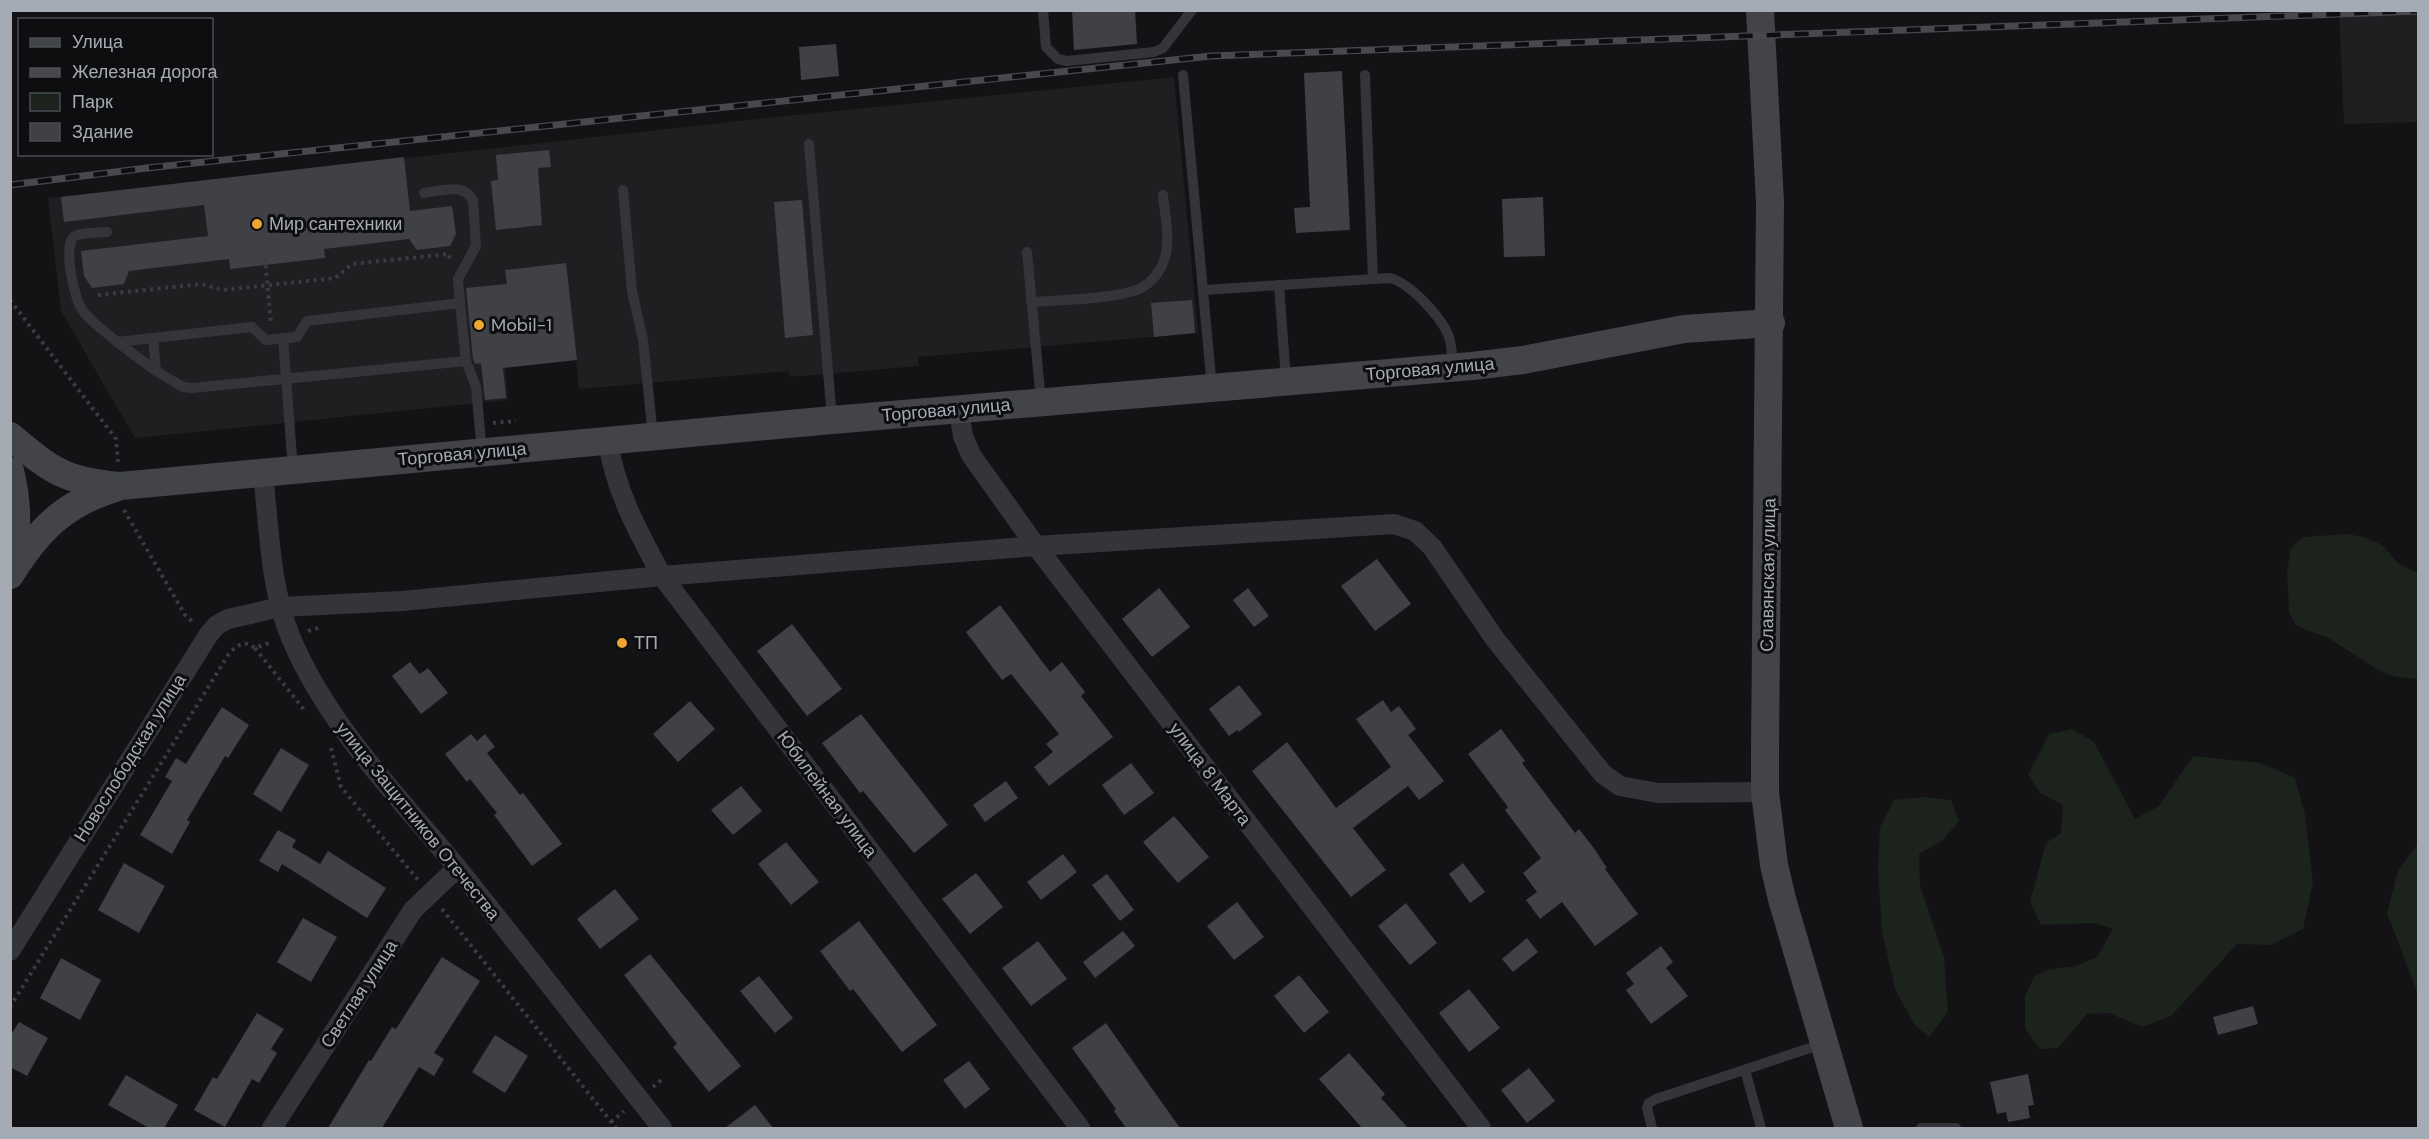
<svg xmlns="http://www.w3.org/2000/svg" width="2429" height="1139" font-family="'DM Sans',sans-serif">
<style>
.built{fill:#1f1f22}
.green{fill:#1b231c}
.building{fill:#3f4145}
.lines{fill:none;stroke-linecap:round;stroke-linejoin:round}
.path{stroke:#3a3c41;stroke-width:4;stroke-dasharray:3 4.5;stroke-linecap:butt}
.lane{stroke:#34353a;stroke-width:10}
.street{stroke:#34353a;stroke-width:20}
.secondary{stroke:#42444a;stroke-width:28}
.rail-casing{stroke:#47494f;stroke-width:7}
.rail{stroke:#0e0e10;stroke-width:4.5;stroke-dasharray:14;stroke-linecap:butt}
.poi-dot{fill:#efa631;stroke:#0e0e10;stroke-width:2}
.labels{text-anchor:middle;stroke-width:6;stroke-linejoin:round;paint-order:stroke}
.poi-label{font-size:18px;fill:#a5abb5;stroke:#0e0e10;text-anchor:start}
.street-label{font-size:18px;fill:#a5abb5;stroke:#0e0e10}
</style>
<rect width="100%" height="100%" fill="#131315"/>
<g class="built">
<path d="M2339,11H2418V122L2344,124Z"/>
<path d="M1174,77L1198,333L918,357L919,366L789,377L788,371L579,389L576,360L505,367L508,400L135,438L61,311L48,198L766,118Z"/>
</g>
<g class="green">
<path d="M2347,534L2364,537L2382,545L2398,563L2418,573V679L2395,677L2378,670L2327,637L2306,630L2295,624L2289,612L2287,571L2291,548L2303,537Z"/>
<path d="M2072,729L2094,742L2135,819L2159,806L2193,756L2261,763L2295,778L2305,815L2313,882L2303,929L2271,945L2237,944L2171,1016L2142,1027L2109,1013L2087,1014L2058,1048L2040,1049L2025,1028V996L2034,977L2047,970L2076,966L2097,957L2113,929L2094,923L2041,925L2030,902L2046,843L2061,833L2063,805L2040,793L2028,775L2049,734Z"/>
<path d="M1924,797L1951,800L1959,821L1943,840L1919,854L1920,885L1944,957L1948,1012L1929,1037L1914,1024L1895,989L1882,931L1878,870L1880,827L1894,800Z"/>
<path d="M2418,843V994L2387,913L2398,871Z"/>
</g>
<g class="building">
<path d="M1072,10H1135L1137,44L1074,50Z"/>
<path d="M836,44L839,76L801,80L799,47Z"/>
<path d="M1342,71L1350,230L1296,233L1294,208L1310,207L1304,73Z"/>
<path d="M549,150L551,167L538,168L542,225L496,230L491,181L498,180L496,155Z"/>
<path d="M404,157L410,211L452,206L456,234L450,246L417,250L409,239L324,249L325,258L230,269L229,259L129,271L124,284L92,288L84,276L81,251L208,236L204,205L64,222L61,197Z"/>
<path d="M1543,197L1545,256L1504,257L1502,199Z"/>
<path d="M802,200L813,335L785,338L774,202Z"/>
<path d="M566,263L577,360L503,368L506,398L485,400L481,363L475,364L473,359L466,288L507,284L505,270Z"/>
<path d="M1192,300L1195,333L1154,337L1151,303Z"/>
<path d="M1377,559L1411,604L1375,631L1341,586Z"/>
<path d="M1159,588L1190,627L1152,657L1122,619Z"/>
<path d="M1248,588L1269,616L1254,627L1233,600Z"/>
<path d="M1000,605L1050,672L1062,662L1085,692L1081,696L1113,737L1049,786L1034,767L1053,752L1046,744L1059,734L1011,674L1002,680L966,632Z"/>
<path d="M792,624L842,689L807,716L757,651Z"/>
<path d="M410,662L420,674L428,668L448,693L421,714L392,676Z"/>
<path d="M1239,685L1262,714L1239,732L1237,730L1229,736L1209,709Z"/>
<path d="M1383,700L1391,712L1399,706L1416,729L1408,735L1444,781L1419,800L1408,786L1353,828L1386,870L1351,897L1252,771L1287,742L1336,808L1391,767L1356,719Z"/>
<path d="M690,701L715,729L678,762L653,734Z"/>
<path d="M222,707L249,725L228,758L225,756L187,820L190,822L172,854L140,835L172,781L165,777L176,758L186,764Z"/>
<path d="M861,714L948,825L914,853L863,791L860,793L822,743Z"/>
<path d="M1501,729L1525,761L1522,763L1575,833L1579,829L1593,847L1607,868L1605,869L1638,914L1595,946L1562,902L1540,919L1526,900L1537,892L1523,873L1541,858L1505,810L1508,807L1468,754Z"/>
<path d="M471,734L477,741L485,734L495,747L487,753L520,795L523,793L562,844L532,866L494,815L497,813L470,779L467,782L445,754Z"/>
<path d="M281,748L309,765L281,812L253,794Z"/>
<path d="M1131,763L1154,793L1124,815L1102,785Z"/>
<path d="M1006,781L1018,798L985,822L973,805Z"/>
<path d="M741,786L762,811L733,835L711,810Z"/>
<path d="M1174,816L1209,857L1178,883L1143,842Z"/>
<path d="M278,830L296,840L292,847L320,864L328,851L386,888L367,918L282,864L278,872L259,861Z"/>
<path d="M786,842L819,882L791,905L758,864Z"/>
<path d="M1063,854L1077,872L1041,900L1027,882Z"/>
<path d="M124,863L165,886L139,933L98,910Z"/>
<path d="M1463,863L1485,892L1470,903L1449,874Z"/>
<path d="M976,873L1003,907L970,934L942,899Z"/>
<path d="M1107,874L1134,910L1120,921L1092,885Z"/>
<path d="M615,889L639,919L600,949L577,919Z"/>
<path d="M1237,902L1264,937L1234,960L1207,926Z"/>
<path d="M1406,903L1437,943L1410,965L1378,926Z"/>
<path d="M303,918L337,937L311,982L277,962Z"/>
<path d="M859,921L937,1025L902,1052L853,989L850,991L820,951Z"/>
<path d="M1123,931L1135,946L1095,978L1083,962Z"/>
<path d="M1527,938L1538,952L1513,972L1502,959Z"/>
<path d="M1038,941L1067,979L1031,1006L1002,968Z"/>
<path d="M1661,946L1673,962L1666,968L1688,996L1651,1024L1626,990L1634,984L1626,973Z"/>
<path d="M650,954L741,1066L709,1092L673,1047L677,1044L624,975Z"/>
<path d="M442,957L480,981L434,1053L444,1059L434,1076L419,1067L382,1128H328L369,1060L371,1061L392,1027L396,1029Z"/>
<path d="M61,958L101,980L80,1020L40,998Z"/>
<path d="M1299,975L1329,1012L1304,1033L1274,996Z"/>
<path d="M759,976L793,1018L775,1033L740,991Z"/>
<path d="M1469,989L1500,1028L1469,1052L1439,1013Z"/>
<path d="M2253,1006L2258,1024L2218,1035L2213,1017Z"/>
<path d="M257,1013L284,1029L271,1049L277,1053L259,1083L252,1079L225,1127L194,1110L213,1077L217,1079Z"/>
<path d="M19,1022L48,1038L27,1076L10,1067V1036Z"/>
<path d="M1106,1023L1148,1083L1180,1128H1126L1114,1111L1116,1109L1072,1048Z"/>
<path d="M495,1035L528,1056L505,1093L472,1072Z"/>
<path d="M1349,1053L1385,1094L1381,1098L1408,1128H1362L1319,1079Z"/>
<path d="M969,1061L990,1089L965,1109L943,1080Z"/>
<path d="M1529,1068L1555,1101L1527,1123L1501,1090Z"/>
<path d="M2028,1074L2034,1105L2028,1106L2030,1118L2008,1122L2006,1112L1997,1114L1990,1082Z"/>
<path d="M126,1075L178,1105L164,1128H149L108,1105Z"/>
<path d="M755,1105L773,1128H725Z"/>
</g>
<g class="lines">
<g class="path">
<path d="M265,258L271,324"/>
<path d="M98,295L201,284L223,290L335,278L352,264L449,254L450,261"/>
<path d="M10,300L116,439L118,462"/>
<path d="M493,423L516,421"/>
<path d="M124,510L185,615L194,623"/>
<path d="M308,631L322,627"/>
<path d="M255,648L305,711"/>
<path d="M331,748L341,787L418,880"/>
<path d="M442,909L616,1128"/>
<path d="M10,1007L230,652C240,644 244,640 255,648L272,642"/>
<path d="M653,1087L662,1079"/>
<path d="M611,1122L624,1111"/>
</g>
<g class="lane">
<path d="M1043,10L1046,47L1058,59L1067,61L1154,52L1163,48L1192,10"/>
<path d="M1183,75L1212,388"/>
<path d="M1365,75L1373,279"/>
<path d="M809,144L832,419"/>
<path d="M623,190L632,291L643,340L653,436"/>
<path d="M424,193C441,191 465,182 473,201L476,246L458,279L460,303"/>
<path d="M107,232C98,233 82,232 75,236C62,244 74,300 83,311C91,322 106,332 117,342L252,327L266,340L297,337L307,321L460,303L466,361L476,387L482,452"/>
<path d="M1027,252L1041,402"/>
<path d="M1279,285L1286,380"/>
<path d="M1204,290L1390,278C1410,283 1439,315 1448,334C1452,344 1452,356 1453,367"/>
<path d="M1031,302C1058,300 1119,299 1141,288C1151,283 1161,271 1164,260C1171,241 1165,215 1163,195"/>
<path d="M153,338L156,371L183,387L192,388L466,361"/>
<path d="M283,338L293,470"/>
<path d="M117,342L156,371"/>
<path d="M1745,1070L1761,1128"/>
<path d="M1652,1128L1647,1108L1649,1103L1656,1099L1822,1044"/>
<path d="M1921,1128H1956"/>
</g>
<g class="street">
<path d="M959,410L963,436L971,455L1036,546L1481,1128"/>
<path d="M608,441C615,490 638,532 662,576L1080,1128"/>
<path d="M263,473C269,527 270,588 291,638C327,724 396,794 455,865C525,952 593,1041 662,1128"/>
<path d="M10,951L209,634L217,625L228,619L281,607L402,601L662,576L1036,546L1394,524L1415,531L1432,547L1495,639L1603,774L1620,786L1658,793L1765,792"/>
<path d="M272,1128L413,910L457,868"/>
</g>
<g class="secondary">
<path d="M1760,10L1770,203L1765,750V792L1774,865L1782,899L1849,1128"/>
<path d="M10,436C52,471 64,481 120,486L832,420L1472,366L1523,360L1684,329L1771,323"/>
<path d="M10,471C18,503 19,533 10,565"/>
<path d="M10,575C38,530 65,503 115,488"/>
</g>
<defs>
<path id="rail" d="M10,185L147,168L1211,56L2418,11"/>
</defs>
<use href="#rail" class="rail-casing"/>
<use href="#rail" class="rail"/>
</g>
<g class="poi-dot">
<circle cx="257" cy="224" r="6"/>
<circle cx="479" cy="325" r="6"/>
<circle cx="622" cy="643" r="6"/>
</g>
<g class="labels">
<g class="poi-label">
<text x="269" y="230">Мир сантехники</text>
<text x="491" y="331">Mobil-1</text>
<text x="634" y="649">ТП</text>
</g>
<g class="street-label">
<text transform="translate(1430 369) rotate(-5)" y="6">Торговая улица</text>
<text transform="translate(946 410) rotate(-5)" y="6">Торговая улица</text>
<text transform="translate(462 454) rotate(-5)" y="6">Торговая улица</text>
<text transform="translate(1768 575) rotate(-89)" y="6">Славянская улица</text>
<text transform="translate(130 758) rotate(-58)" y="6">Новослободская улица</text>
<text transform="translate(1210 774) rotate(53)" y="6">улица 8 Марта</text>
<text transform="translate(827 794) rotate(53)" y="6">Юбилейная улица</text>
<text transform="translate(418 821) rotate(51)" y="6">улица Защитников Отечества</text>
<text transform="translate(359 994) rotate(-57)" y="6">Светлая улица</text>
</g>
</g>
<rect width="2429" height="1139" fill="none" stroke="#a5abb5" stroke-width="24"/>
<rect x="18" y="18" width="195" height="138" fill="#0e0e10" stroke="#4a4d52" stroke-width="1.5"/>
<rect x="30" y="38" width="30" height="9" fill="#42444a" stroke="#4a4d52" stroke-width="1.5"/>
<text x="72" y="48" font-size="18" fill="#a5abb5">Улица</text>
<rect x="30" y="68" width="30" height="9" fill="#47494f" stroke="#4a4d52" stroke-width="1.5"/>
<text x="72" y="78" font-size="18" fill="#a5abb5">Железная дорога</text>
<rect x="30" y="93" width="30" height="18" fill="#1b231c" stroke="#4a4d52" stroke-width="1.5"/>
<text x="72" y="108" font-size="18" fill="#a5abb5">Парк</text>
<rect x="30" y="123" width="30" height="18" fill="#3f4145" stroke="#4a4d52" stroke-width="1.5"/>
<text x="72" y="138" font-size="18" fill="#a5abb5">Здание</text>
</svg>
